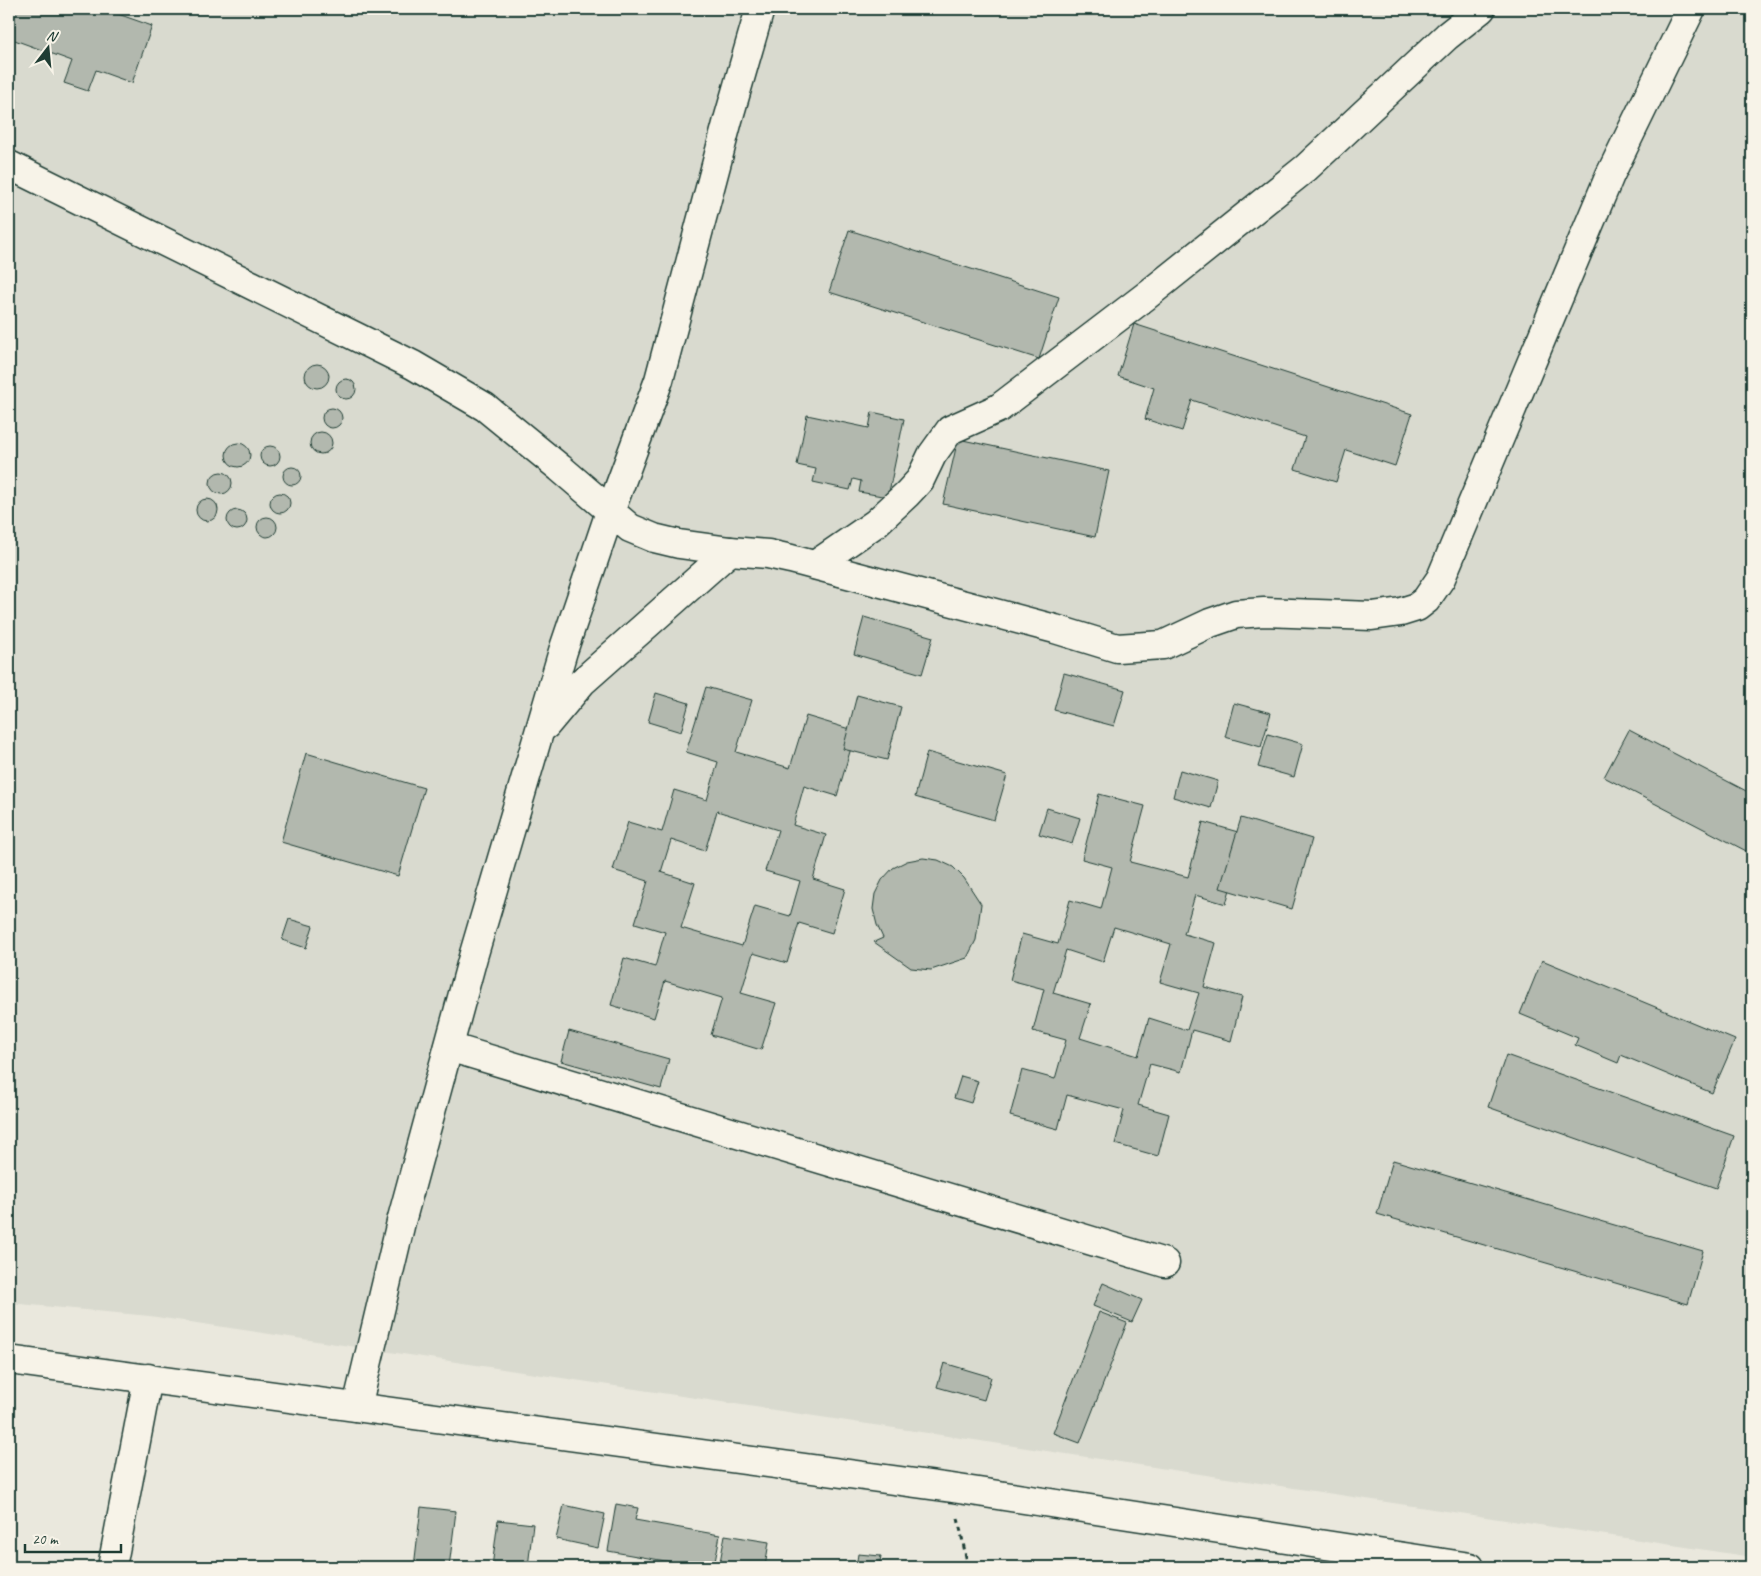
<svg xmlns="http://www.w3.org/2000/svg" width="1761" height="1576" font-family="Caveat,sans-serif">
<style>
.built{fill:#d9dacf}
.building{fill:#b2b8ae;stroke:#1f3d34;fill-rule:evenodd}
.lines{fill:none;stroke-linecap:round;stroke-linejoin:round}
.minor-casing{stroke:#1f3d34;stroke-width:31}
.major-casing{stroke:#1f3d34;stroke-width:31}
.path{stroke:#1f3d34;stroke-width:3;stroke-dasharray:5 4;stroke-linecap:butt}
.minor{stroke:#f7f3e8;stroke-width:28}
.major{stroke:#f7f3e8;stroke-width:28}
</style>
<rect width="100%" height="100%" fill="#eae8dd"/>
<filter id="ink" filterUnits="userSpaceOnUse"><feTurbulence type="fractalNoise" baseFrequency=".02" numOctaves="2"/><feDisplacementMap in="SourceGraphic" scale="10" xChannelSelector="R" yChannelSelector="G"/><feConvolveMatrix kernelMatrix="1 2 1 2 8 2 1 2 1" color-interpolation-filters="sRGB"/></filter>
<g filter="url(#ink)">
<path class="built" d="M9,9H1752V1557L150,1316L9,1303Z"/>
<g class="building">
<path d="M9,9H104L152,26L132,83L96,70L88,91L64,83L72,61L9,38Z"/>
<path d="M849,230L1059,297L1039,359L829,292Z"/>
<path d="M1134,324L1412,414L1395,466L1346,450L1336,482L1295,469L1305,437L1192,400L1182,431L1145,419L1154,388L1118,376Z"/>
<circle cx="317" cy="376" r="12"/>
<circle cx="346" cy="389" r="10"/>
<circle cx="332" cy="418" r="10"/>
<path d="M872,412L904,419L888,497L859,492L861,481L853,479L850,490L813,482L816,469L797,465L807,415L869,428Z"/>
<circle cx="321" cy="443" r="11"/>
<path d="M958,439L1109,471L1095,537L943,504Z"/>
<circle cx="238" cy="455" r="12"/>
<circle cx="270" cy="456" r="10"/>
<circle cx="292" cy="476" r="9"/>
<circle cx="221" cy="483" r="11"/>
<circle cx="280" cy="503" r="10"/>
<circle cx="207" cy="510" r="11"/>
<circle cx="237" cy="520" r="10"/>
<circle cx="267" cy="527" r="10"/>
<path d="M864,617L933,637L922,674L854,654Z"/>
<path d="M1064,673L1125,690L1114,726L1054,710Z"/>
<path d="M706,687L752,700L736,752L790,768L806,716L856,731L837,796L804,786L793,825L826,835L813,879L845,889L832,933L799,923L787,963L753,953L741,993L776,1003L761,1050L711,1035L722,998L665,981L654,1018L611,1005L624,958L655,967L665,932L635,923L648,881L613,870L628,822L662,832L674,790L707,800L718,762L686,752ZM717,811L778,830L765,871L800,881L790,916L755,906L742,946L681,928L695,883L661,872L671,840L705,851Z"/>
<path d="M656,693L689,703L681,732L648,722Z"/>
<path d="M857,695L901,707L887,760L843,749Z"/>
<path d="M1234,703L1271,713L1261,747L1225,737Z"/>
<path d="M1629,730L1752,794V854L1604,777Z"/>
<path d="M1268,734L1303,744L1294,777L1258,767Z"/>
<path d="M927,752L1007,775L994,820L915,797Z"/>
<path d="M306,753L424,788L398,876L281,842Z"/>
<path d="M1180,770L1218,781L1211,808L1173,797Z"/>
<path d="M1099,794L1145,806L1130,862L1188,877L1203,822L1245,834L1226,904L1195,895L1184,934L1216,943L1204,987L1242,997L1231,1041L1192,1030L1181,1072L1150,1064L1138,1105L1169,1114L1158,1156L1115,1144L1124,1110L1067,1095L1058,1129L1010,1116L1022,1070L1055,1079L1066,1040L1033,1031L1044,989L1010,980L1022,934L1058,944L1070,900L1101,909L1112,867L1082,859ZM1114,927L1171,944L1160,982L1199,993L1187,1030L1149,1018L1138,1056L1080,1038L1091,1004L1053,993L1066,950L1103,962Z"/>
<path d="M1047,808L1080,818L1072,844L1039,834Z"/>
<path d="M1241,818L1312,839L1292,909L1220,888Z"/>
<path d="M923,858L938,860L953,867L964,878L981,904L976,940L967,958L931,970L911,968L874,942L883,938L877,925L873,909L875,894L882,880L893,868L907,861Z"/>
<path d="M289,919L313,926L306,948L282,940Z"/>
<path d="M1542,960L1735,1040L1712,1093L1621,1055L1618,1063L1575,1045L1578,1038L1520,1014Z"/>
<path d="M569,1031L669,1059L661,1089L561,1061Z"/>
<path d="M1506,1055L1734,1136L1716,1188L1488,1107Z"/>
<path d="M961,1076L978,1081L971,1103L954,1098Z"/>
<path d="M1393,1160L1703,1251L1688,1304L1377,1214Z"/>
<path d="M1103,1283L1142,1300L1132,1322L1093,1306Z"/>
<path d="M1099,1312L1127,1323L1080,1443L1053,1433Z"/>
<path d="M944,1363L991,1377L984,1400L937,1387Z"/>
<path d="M616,1504L638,1508L635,1520L720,1535L714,1567H700L608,1551Z"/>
<path d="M564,1505L605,1514L598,1548L556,1539Z"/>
<path d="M421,1507L456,1511L449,1567H414Z"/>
<path d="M498,1520L533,1524L528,1567H492Z"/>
<path d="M725,1535L769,1542L765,1567H719Z"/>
<path d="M858,1554L881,1556L879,1567H856Z"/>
</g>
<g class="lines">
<defs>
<g id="minor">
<path d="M9,165L413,365L485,407L560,468L630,528L654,538L679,544L730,551L768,554L791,559L1055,629L1117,648L1163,645L1210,623L1236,614L1264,612L1372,616L1401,612L1417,607L1426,600L1441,578L1610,175L1691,9"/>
<path d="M815,565L876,523L907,494L920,480L932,455L950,430L999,408L1146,296L1306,168L1447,36L1481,9"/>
<path d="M546,725L582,682L730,551"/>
<path d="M449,1047L1165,1263"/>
<path d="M357,1407L401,1222L473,957L563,651L610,512L659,380L728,120L760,9"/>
<path d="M112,1567L148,1378"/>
</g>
<path id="major" d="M9,1360L952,1488L1470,1567"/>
</defs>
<use href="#minor" class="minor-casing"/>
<use href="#major" class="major-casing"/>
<path class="path" d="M958,1518L968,1567"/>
<use href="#minor" class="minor"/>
<use href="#major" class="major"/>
</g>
</g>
<rect width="1761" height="1576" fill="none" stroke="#f7f3e8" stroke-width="30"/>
<rect x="15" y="15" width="1731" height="1546" fill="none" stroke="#1f3d34" stroke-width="2" filter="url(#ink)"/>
<g transform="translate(48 48) rotate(16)" stroke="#f7f3e8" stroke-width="4" paint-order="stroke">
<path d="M0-4L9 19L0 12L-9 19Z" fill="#1f3d34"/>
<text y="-8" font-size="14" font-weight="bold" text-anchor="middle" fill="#1f3d34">N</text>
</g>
<path d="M25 1544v8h96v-8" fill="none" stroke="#1f3d34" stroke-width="2.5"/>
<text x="32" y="1544" font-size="15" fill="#1f3d34" stroke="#f7f3e8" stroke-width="4" paint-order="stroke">20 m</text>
</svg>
